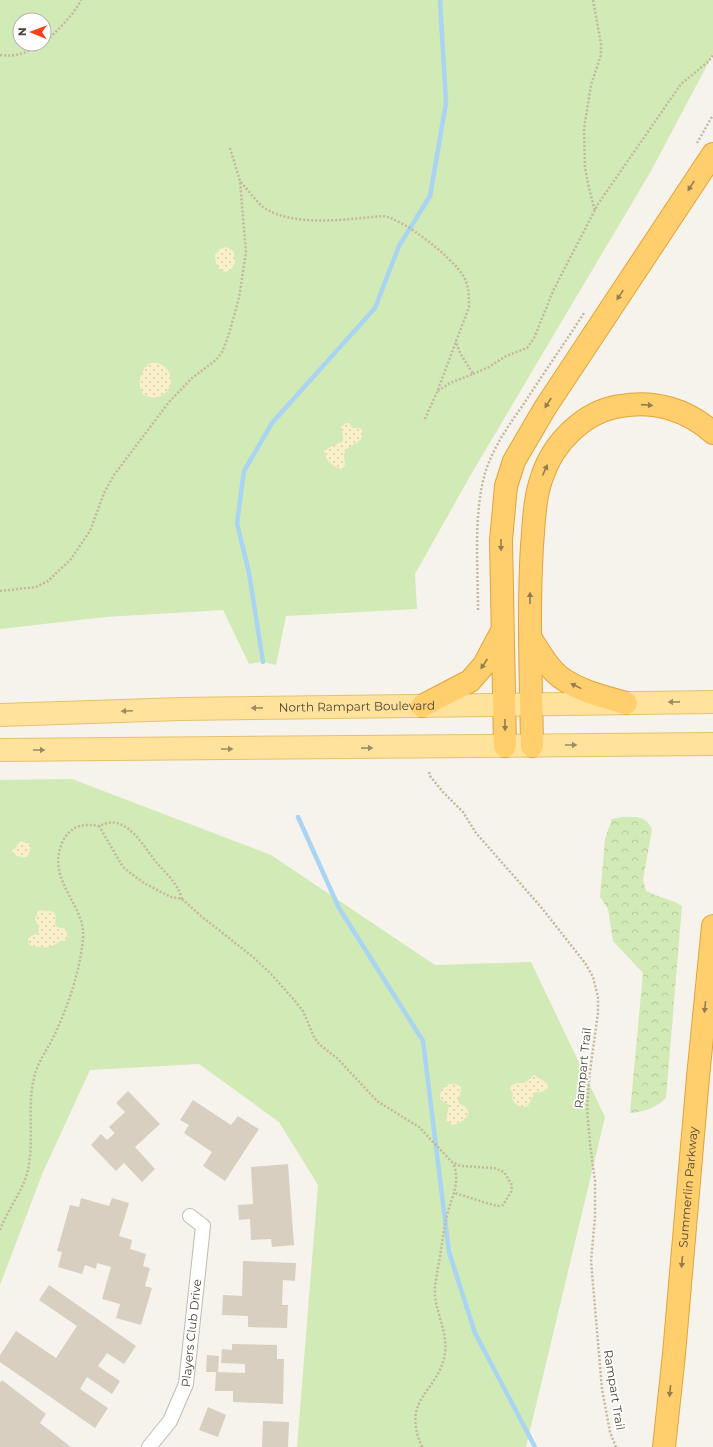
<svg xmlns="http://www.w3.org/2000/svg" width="713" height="1447" font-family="Montserrat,sans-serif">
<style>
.grass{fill:#d2eab5;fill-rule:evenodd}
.forest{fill:url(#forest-crowns)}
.sand{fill:url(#sand-dots)}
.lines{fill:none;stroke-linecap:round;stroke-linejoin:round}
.stream{stroke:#a9d4f2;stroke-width:4.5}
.building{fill:#d8cfc1}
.minor-casing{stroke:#c2bbae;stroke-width:16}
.primary-casing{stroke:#e6c16a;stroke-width:24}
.motorway-casing{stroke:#e0a43c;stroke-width:24}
.path{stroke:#c4b79f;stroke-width:2.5;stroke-dasharray:2 2;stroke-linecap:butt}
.minor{stroke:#fff;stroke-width:14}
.primary{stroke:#ffe39c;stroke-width:22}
.motorway{stroke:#ffcf6e;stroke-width:22}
.oneway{fill:#937c4e}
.oneway2{fill:#9c8c66}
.labels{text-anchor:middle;stroke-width:3.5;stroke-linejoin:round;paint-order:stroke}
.street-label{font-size:12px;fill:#4b4439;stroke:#fff}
</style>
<defs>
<pattern id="forest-crowns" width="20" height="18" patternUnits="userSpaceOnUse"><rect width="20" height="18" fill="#d2eab5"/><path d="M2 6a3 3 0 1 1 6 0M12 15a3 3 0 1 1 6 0" fill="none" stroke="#b6ca9c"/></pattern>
<pattern id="sand-dots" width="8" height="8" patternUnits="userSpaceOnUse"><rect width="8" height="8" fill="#f9efc9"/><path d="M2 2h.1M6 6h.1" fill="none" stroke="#d7cead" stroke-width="1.8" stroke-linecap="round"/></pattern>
</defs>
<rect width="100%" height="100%" fill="#f6f3ec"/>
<g class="grass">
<path d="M0,0H713V54L651,171L473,471L415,574L417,609L286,616L276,665L263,662L249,664L223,610L106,617L0,629ZM20,20H44V44H20Z"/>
<path d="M72,779L271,855L435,965L531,962L605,1117L526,1447H297L318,1185L279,1122L199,1064L90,1070L43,1172L0,1285V780Z"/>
</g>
<path class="forest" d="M623,817C637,817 645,815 652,829L643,880L646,891C658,897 671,899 682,906L666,1098C656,1108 643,1112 630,1113L643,973L613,941L608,909L600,897L605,839L612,819Z"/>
<g class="sand">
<path d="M227,247L234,252L235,262L231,270L225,272C217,269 215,263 215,255L220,249Z"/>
<path d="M153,362C184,367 171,408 144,395C135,386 141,366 153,362Z"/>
<path d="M346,423H349L352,428H360L362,430C366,442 352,443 346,450C340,457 350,465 341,469C332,466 325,460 324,451L332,446L342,442L343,439L341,427Z"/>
<path d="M21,841L28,843L31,846L29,854L26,858C20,856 14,857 12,850L16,848L17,845Z"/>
<path d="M38,910C49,911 59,908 55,924L57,927L66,929C67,933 68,938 65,941C58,940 58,944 52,946C46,949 35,947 29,945L28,939L31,936L37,934C41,927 38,926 35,920Z"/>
<path d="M534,1075L547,1083L548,1088L542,1092H535L528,1106C520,1109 515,1105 512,1098L513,1094L509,1086L517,1083H525Z"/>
<path d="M449,1084C468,1083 459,1093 458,1102C460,1105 464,1105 466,1108C474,1116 458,1125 452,1125L446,1120L449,1105L440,1099C440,1091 442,1088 449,1084Z"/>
</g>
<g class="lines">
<g class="stream">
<path d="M263,662L249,573L237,523L244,471L272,423L375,308L399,246L430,196L446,103L440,0"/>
<path d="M298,817L339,908L423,1041L449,1252L475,1333L535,1447"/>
</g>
</g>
<g class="building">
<path d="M128,1091L160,1124L135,1147L155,1169L142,1182L124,1163L116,1171L91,1145L101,1134L107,1140L115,1133L109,1127L125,1112L116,1103Z"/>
<path d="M193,1100L231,1125L238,1116L259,1129L225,1181L203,1166L212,1152L184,1133L189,1125L180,1120Z"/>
<path d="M288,1164L294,1245L272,1247L271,1239L251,1240L250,1219L239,1220L238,1205L253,1204L251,1167Z"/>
<path d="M81,1198L109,1206L112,1198L129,1203L119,1236L132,1240L130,1249L146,1254L143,1266L150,1268L145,1286L152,1288L141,1325L116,1318L120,1304L102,1299L111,1267L97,1263L96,1269L85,1265L82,1274L58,1267L62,1252L57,1251L70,1205L79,1207Z"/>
<path d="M243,1261L296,1263L295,1281L283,1280L282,1305H288L287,1328L248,1327V1316L222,1315L223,1295L242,1296Z"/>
<path d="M49,1285L136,1346L124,1364L107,1353L98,1366L120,1381L112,1394L87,1377L80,1389L108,1408L95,1428L0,1362V1355L16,1331L56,1358L77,1326L39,1300Z"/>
<path d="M232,1344L277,1345V1359H284L283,1404L233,1402V1391H215L216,1372H206L207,1355L219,1356L218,1372L245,1373V1364L221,1363L222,1349L232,1350Z"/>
<path d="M2,1380L46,1414L40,1423L71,1447H0V1383Z"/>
<path d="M208,1407L226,1415L218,1437L199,1430Z"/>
<path d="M263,1421L289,1422L288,1447H262Z"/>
</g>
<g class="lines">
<defs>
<g id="minor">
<path id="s1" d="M149,1447L170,1421L186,1384L203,1226L190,1216"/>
</g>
<g id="primary">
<path id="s2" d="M0,715L181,709L713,702"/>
<path d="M0,750L713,744"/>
</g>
<g id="motorway">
<path d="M530,637C539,651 547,667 560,677C579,691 604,697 626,703"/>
<path d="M422,706L470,681L484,665L501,633"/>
<path d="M505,746L501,540L506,486L514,461L545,408L713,154"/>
<path d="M532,746C531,679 528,612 532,546C534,523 534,499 542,477C553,443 584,411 621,406C655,400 688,410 713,433"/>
<path id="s3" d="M664,1447L674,1354L698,1077L713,926"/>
</g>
</defs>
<use href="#minor" class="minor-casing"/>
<use href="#primary" class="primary-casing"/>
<use href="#motorway" class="motorway-casing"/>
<g class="path">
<path d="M593,0L601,44V55L591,85L584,129L585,168L589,188L595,211"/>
<path d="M44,43C57,31 73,16 81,0"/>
<path d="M0,55C18,57 27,52 43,44"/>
<path d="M697,143L713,115"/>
<path d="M241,182C248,190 255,200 263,207C293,228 348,219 383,216C404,219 453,258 464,277C469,287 469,296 469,307L437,392L424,421"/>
<path d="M473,374L489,367L506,356L527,348L534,338L554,289L598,204L681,84L709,61L713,55"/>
<path d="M438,391L450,383L473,374C466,361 460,357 456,341"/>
<path d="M0,591L36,587L48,581L71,559L90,531L104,493L114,475L169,402L192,378L216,360L222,352L228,337L239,298L246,252L240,181L230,148"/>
<path d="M478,610C478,567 473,511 486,470C494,446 509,425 523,405C543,374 564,344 584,313"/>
<path d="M429,772L430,776L443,792L463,812L476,833L541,907L585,963L593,977L598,997V1013L590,1071L587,1108L590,1144L595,1181V1217L591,1261L602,1389L610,1432L616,1447"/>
<path d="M182,899C178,884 166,873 156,862C145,848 136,831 120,824C113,821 106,823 99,826L123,867L129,872L144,883L161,892L171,897L182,899L201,916L253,957L271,974L295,1001L303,1011L314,1037L319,1044L338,1059L377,1101L419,1127L452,1162L460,1166L494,1168L504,1172L512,1185L511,1192L503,1205L499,1206L493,1205L455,1193"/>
<path d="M0,1230C8,1208 26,1188 29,1164C34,1133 26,1101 36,1071C40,1059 48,1048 54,1036C68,1006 80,972 83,938C86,905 46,881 62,843C70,826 82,823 99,826"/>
<path d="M422,1447C400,1397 439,1393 445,1353C448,1330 433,1309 435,1287C436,1277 438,1267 440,1257C442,1243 444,1229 447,1215C452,1196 461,1182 453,1163"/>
</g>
<use href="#minor" class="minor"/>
<use href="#primary" class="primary"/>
<use href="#motorway" class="motorway"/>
</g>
<defs><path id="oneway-solid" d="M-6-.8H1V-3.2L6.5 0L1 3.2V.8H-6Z"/></defs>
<g class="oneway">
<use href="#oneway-solid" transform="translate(691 186) rotate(123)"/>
<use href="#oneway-solid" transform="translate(620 295) rotate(123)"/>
<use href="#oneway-solid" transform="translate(548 403) rotate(123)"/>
<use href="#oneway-solid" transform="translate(647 405) rotate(4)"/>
<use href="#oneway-solid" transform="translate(545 470) rotate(-66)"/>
<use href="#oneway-solid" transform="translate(501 545) rotate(90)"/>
<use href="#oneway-solid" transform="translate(530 598) rotate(-90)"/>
<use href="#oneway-solid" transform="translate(484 664) rotate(124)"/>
<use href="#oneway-solid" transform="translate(576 686) rotate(-154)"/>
<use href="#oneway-solid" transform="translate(505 725) rotate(89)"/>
<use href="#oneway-solid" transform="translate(705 1007) rotate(96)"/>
<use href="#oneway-solid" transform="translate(682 1262) rotate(95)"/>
<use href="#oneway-solid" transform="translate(670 1391) rotate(96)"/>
</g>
<g class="oneway2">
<use href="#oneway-solid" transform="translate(674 702) rotate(179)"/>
<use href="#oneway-solid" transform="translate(257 708) rotate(179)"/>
<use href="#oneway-solid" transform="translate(127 711) rotate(178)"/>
<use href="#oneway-solid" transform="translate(571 745)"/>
<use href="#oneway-solid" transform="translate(367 748) rotate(-1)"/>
<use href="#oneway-solid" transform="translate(227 749)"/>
<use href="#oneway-solid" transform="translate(39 750)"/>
</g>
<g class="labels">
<g class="street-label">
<text dy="4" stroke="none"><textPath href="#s2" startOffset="357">North Rampart Boulevard</textPath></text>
<text transform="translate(583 1068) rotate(-84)" y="4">Rampart Trail</text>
<text dy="4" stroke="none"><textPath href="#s3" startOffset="261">Summerlin Parkway</textPath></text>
<text dy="4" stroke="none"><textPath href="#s1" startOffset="125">Players Club Drive</textPath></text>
<text transform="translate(614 1390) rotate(81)" y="4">Rampart Trail</text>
</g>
</g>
<g transform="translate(32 32) rotate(271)"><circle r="19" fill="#ffffff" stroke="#b7b4b0"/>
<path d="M0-3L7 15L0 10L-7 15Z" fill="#fc3f1d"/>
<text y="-6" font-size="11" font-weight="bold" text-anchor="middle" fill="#4b4439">N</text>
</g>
</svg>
